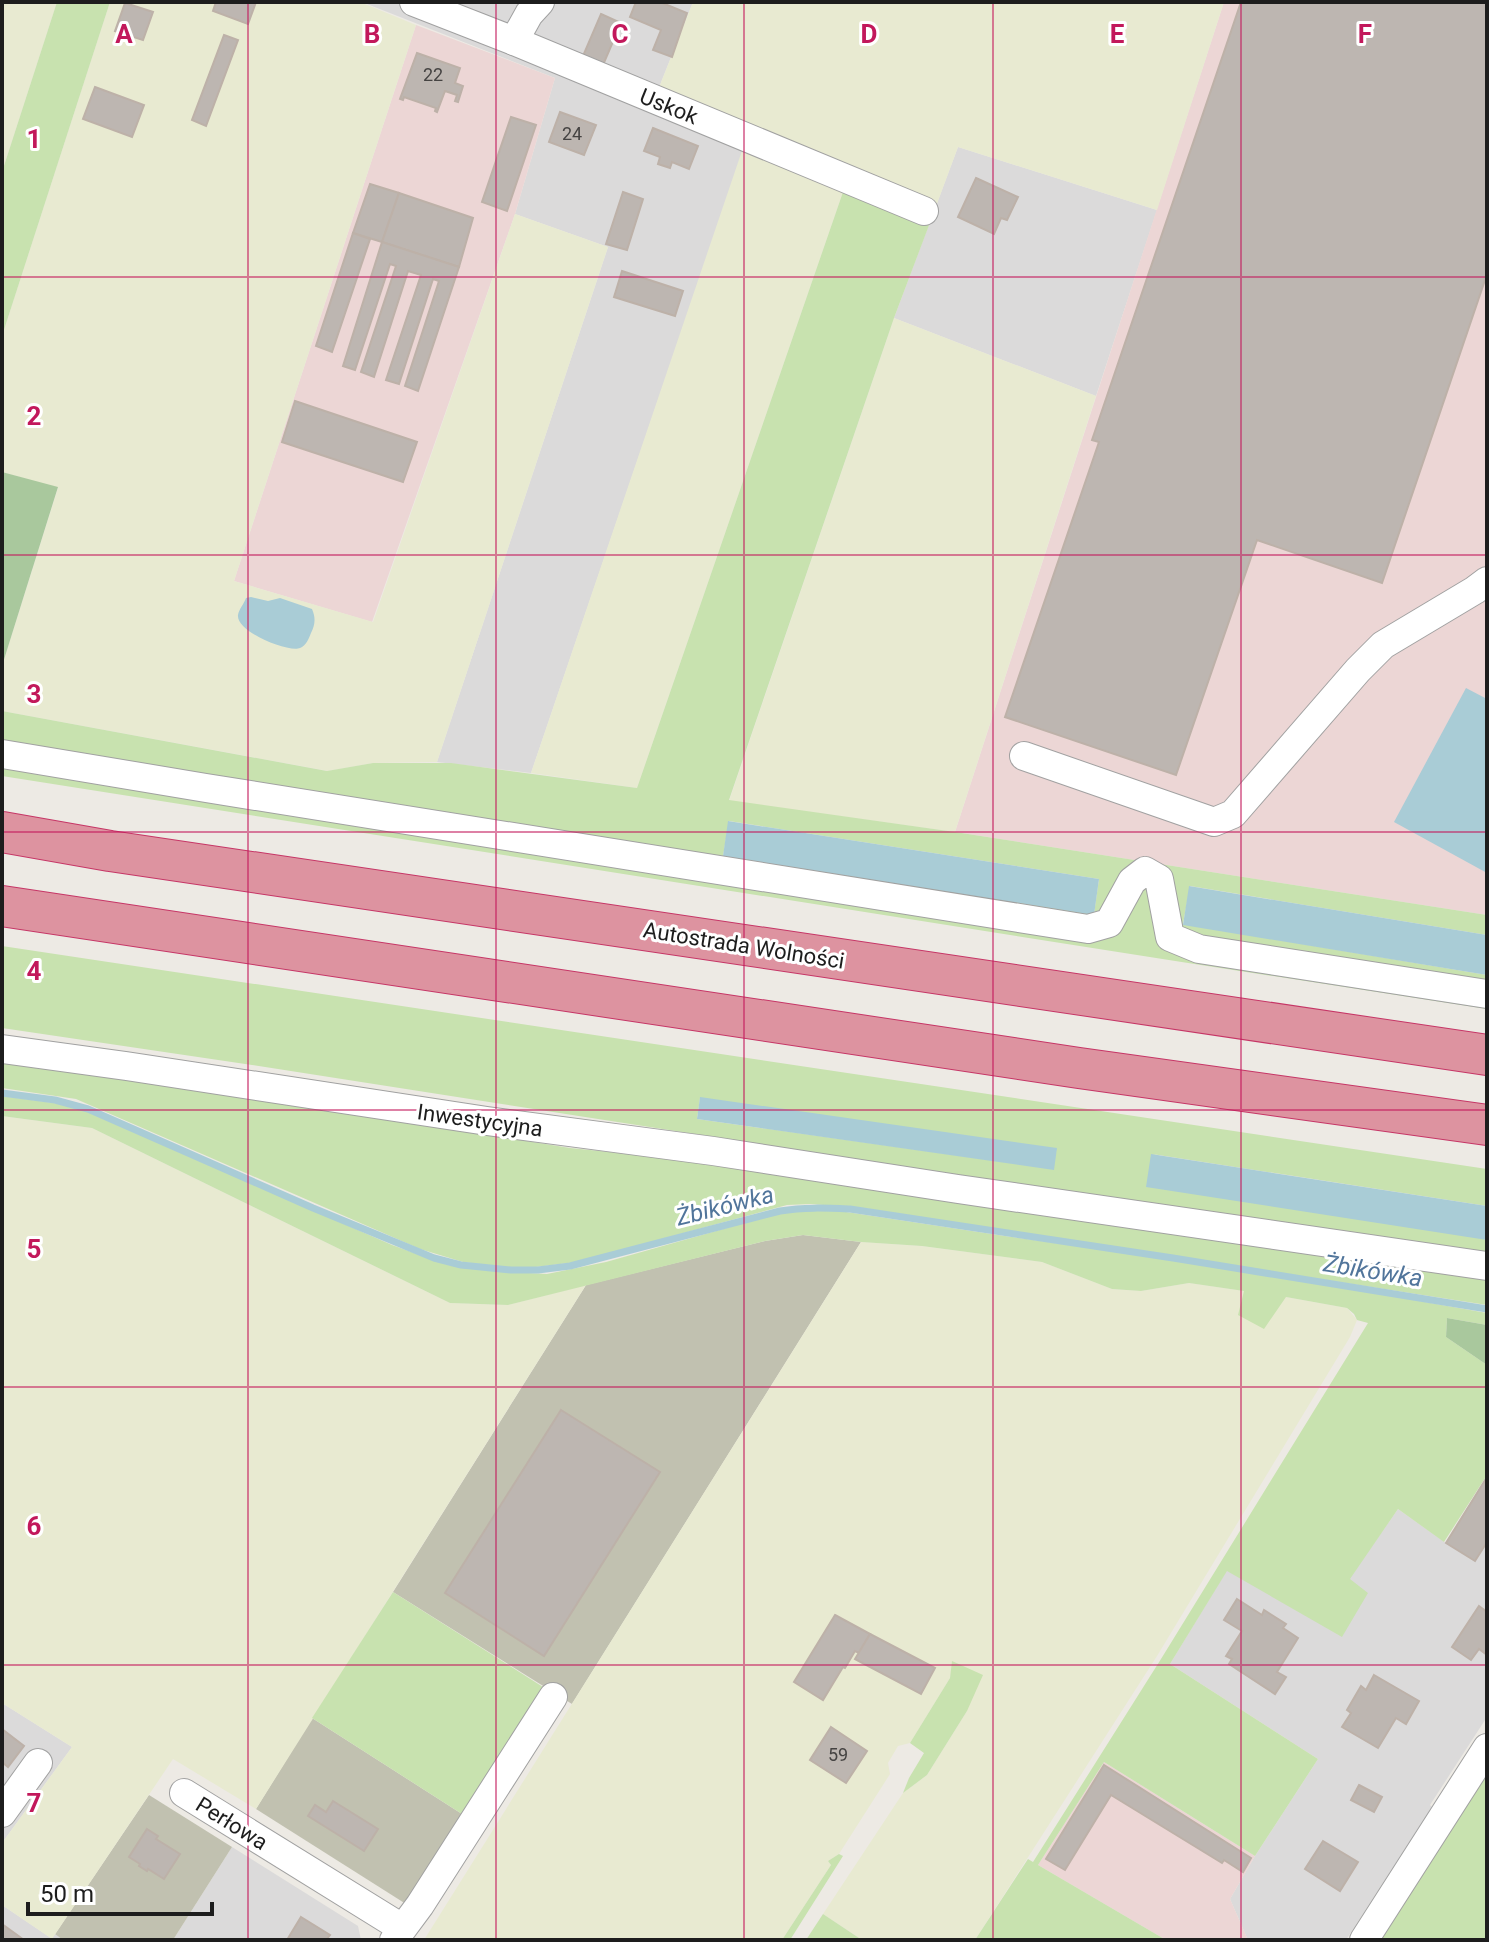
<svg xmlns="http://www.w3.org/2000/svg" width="1489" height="1942" font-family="Roboto,sans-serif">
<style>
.residential{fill:#dbdada}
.commercial{fill:#ecd6d5}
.construction{fill:#c1c1b0}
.farmland{fill:#e8ead1}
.grass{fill:#c8e2af;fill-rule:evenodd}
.forest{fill:#a9c89d}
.water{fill:#a9ccd6}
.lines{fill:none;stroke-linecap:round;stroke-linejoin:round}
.stream{stroke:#a9ccd6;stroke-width:7}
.building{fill:#bdb6b1;stroke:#bdb1a8;stroke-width:2}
.minor-casing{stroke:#a1a1a1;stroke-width:30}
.highway-casing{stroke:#c63666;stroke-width:42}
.minor{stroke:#fff;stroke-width:28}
.highway{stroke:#dd93a0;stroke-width:40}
.grid{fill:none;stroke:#c2185b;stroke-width:2;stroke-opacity:0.55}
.labels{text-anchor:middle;stroke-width:6;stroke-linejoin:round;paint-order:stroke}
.number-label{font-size:18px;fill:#454342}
.street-label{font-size:22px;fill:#1d1d1d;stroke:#fff}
.water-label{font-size:24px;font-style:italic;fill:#51759b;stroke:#fff}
.grid-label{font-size:26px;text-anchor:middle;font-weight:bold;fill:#c2185b;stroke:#fff;stroke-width:6;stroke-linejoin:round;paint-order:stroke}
</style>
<rect width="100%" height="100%" fill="#edeae4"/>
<g class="residential">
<path d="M362,2H693L658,90L749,133L531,773L437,762L608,247L515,214L555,78Z"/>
<path d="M958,147L1157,210L1096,396L894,318Z"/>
<path d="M1487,1477V1720H1485L1430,1805L1432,1807L1346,1940H1248L1230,1899L1255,1856L1318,1759L1170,1664L1227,1570L1349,1579L1398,1509L1446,1543Z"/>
<path d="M2,1703L72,1747L2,1843Z"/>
<path d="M232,1847L358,1926L361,1940H173Z"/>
<path d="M2,1905L51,1938L55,1934L63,1940H2Z"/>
</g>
<g class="commercial">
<path d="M1224,2H1487V915L955,832Z"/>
<path d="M416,25L555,78L515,214L372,622L234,581Z"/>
<path d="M1104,1762L1255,1856L1230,1899L1248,1940H1166L1038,1865Z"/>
</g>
<g class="construction">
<path d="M803,1235L861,1242L572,1704L393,1592L586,1285L765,1241Z"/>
<path d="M312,1718L462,1814L406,1904L256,1809Z"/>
<path d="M149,1795L232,1847L173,1940H63L55,1934Z"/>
</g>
<g class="farmland">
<path d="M2,2H57L2,172Z"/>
<path d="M110,2H360L416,25L234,581L373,622L515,214L608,247L437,762L373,763L328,771L2,711V666L58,488L2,472V336Z"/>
<path d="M693,2H1224L1157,210L958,147L931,220L843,192L637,788L531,773L748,133L658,90Z"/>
<path d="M894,318L1096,396L955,832L729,801Z"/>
<path d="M2,1116L92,1128L450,1303L508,1305L586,1285L256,1809L173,1759L52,1939L2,1905V1843L72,1747L2,1703Z"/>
<path d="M861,1242L922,1246L1042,1262L1112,1289L1141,1291L1189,1283L1286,1297L1347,1308L1357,1320L1350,1337L1157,1656L975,1940H862L823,1914L903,1793L927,1775L967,1711L953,1661L950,1678L910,1743L898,1746L888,1763L890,1774L839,1854L828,1861L831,1865L782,1940H424Z"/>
</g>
<g class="grass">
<path d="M57,2H110L2,336V172Z"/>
<path d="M843,192L931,220L894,318L729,800L955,832L1487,915V935L1190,886L1183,924L1487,975V1009L1188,963L2,776V764L167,794L217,776L192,775L2,744V711L327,771L373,763H451L637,788ZM729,821L1099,879L1094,914L723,856Z"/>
<path d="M2,946L1487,1169V1206L1152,1154L1487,1240V1254L855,1159L252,1065L2,1028ZM700,1098L1054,1169L697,1119Z"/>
<path d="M2,1057L570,1148L679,1159L1487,1280V1305L863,1208L810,1204L787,1205L577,1262L536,1267H503L463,1262L420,1249L76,1099L2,1088Z"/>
<path d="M2,1096L76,1106L392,1245L434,1260L465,1268L510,1272L547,1274L606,1262L784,1212L833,1210L1005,1236L1245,1270L1487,1313V1325L1447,1318L1446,1337L1487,1365V1475L1444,1542L1398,1509L1350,1579L1368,1593L1342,1637L1227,1571L1170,1664L1318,1759L1255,1856L1104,1762L1038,1865L1166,1940H975L1028,1859L1033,1862L1161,1659L1368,1323L1357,1320L1354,1314L1347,1308L1286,1297L1264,1329L1238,1315L1244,1291L1189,1283L1141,1291L1112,1289L1042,1262L922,1246L861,1242L803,1235L765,1241L508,1305L450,1303L92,1128L2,1116Z"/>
<path d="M393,1592L543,1687L462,1814L312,1718Z"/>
<path d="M952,1661L983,1675L967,1711L927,1775L903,1793L909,1778L924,1753L910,1743L950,1678Z"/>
<path d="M1487,1762V1940H1373Z"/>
<path d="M839,1854L843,1856L790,1940H782L831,1865L828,1861Z"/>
<path d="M823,1914L862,1940H806Z"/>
</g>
<g class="forest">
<path d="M2,472L58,487L2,666Z"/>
<path d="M1447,1318L1487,1325V1365L1446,1337Z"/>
</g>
<g class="water">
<path d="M251,597L268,601L280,598L312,609C316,618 315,625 311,633C309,638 306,646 300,648C289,653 236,632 238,615C239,609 244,604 246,598Z"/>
<path d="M1466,688L1487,699V873L1394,822Z"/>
<path d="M728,821L1099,879L1094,915L723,856Z"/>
<path d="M1189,886L1487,935V975L1183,925Z"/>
<path d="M700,1097L1057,1148L1054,1170L697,1119Z"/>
<path d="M1151,1154L1487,1206V1240L1146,1187Z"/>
</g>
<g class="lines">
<path class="stream" d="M2,1093L55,1100L88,1109L313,1208L434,1258L461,1265L511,1270H538L570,1266L780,1211C804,1207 826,1208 850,1209L1173,1258L1487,1309"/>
</g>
<g class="building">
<path d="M216,2H256L248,24L213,11Z"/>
<path d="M636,2H660L687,13L672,57L653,50L661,30L630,17Z"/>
<path d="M1241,2H1487V274L1382,583L1257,540L1176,775L1005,717L1099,442L1092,440Z"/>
<path d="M125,3L153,12L143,40L115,31Z"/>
<path d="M601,14L621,23L603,65L583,56Z"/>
<path d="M224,35L238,40L206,126L192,120Z"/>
<path d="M417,53L460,68L455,83L463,86L458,102L455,101L457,95L445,91L437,112L435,111L436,108L404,97L403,100L400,99Z"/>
<path d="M95,87L144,105L132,137L83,119Z"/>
<path d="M560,112L596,125L584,155L549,142Z"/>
<path d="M511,117L536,125L507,211L482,202Z"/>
<path d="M653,128L698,146L689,169L672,162L670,168L658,164L660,157L644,151Z"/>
<path d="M976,178L1018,197L1007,220L1001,218L994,234L958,217Z"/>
<path d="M370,184L399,193L382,242L353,233Z"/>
<path d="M623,192L643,199L627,250L606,244Z"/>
<path d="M399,193L473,218L459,267L382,242Z"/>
<path d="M353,233L370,239L332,352L316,346Z"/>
<path d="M382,242L459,267L418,391L405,386L439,281L433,279L399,384L386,380L421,275L408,271L374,377L361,372L396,266L390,264L355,370L343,366Z"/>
<path d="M622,271L683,291L675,316L614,297Z"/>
<path d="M295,401L417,442L403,482L282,442Z"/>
<path d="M561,1410L660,1472L544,1656L445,1593Z"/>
<path d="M1487,1477V1542L1475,1561L1446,1543Z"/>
<path d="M1237,1599L1262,1615L1264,1610L1286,1624L1283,1628L1298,1638L1277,1672L1286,1677L1275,1694L1229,1664L1232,1659L1226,1656L1242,1631L1224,1620Z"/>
<path d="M1479,1606L1487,1612V1655L1479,1649L1471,1660L1452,1647Z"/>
<path d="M835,1615L870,1634L859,1653L855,1651L845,1668L843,1667L823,1700L794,1682Z"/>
<path d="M870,1634L935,1668L921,1694L855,1659Z"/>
<path d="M1374,1675L1419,1701L1406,1724L1396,1718L1378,1748L1342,1727L1351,1713L1347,1710L1361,1686L1366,1690Z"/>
<path d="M831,1727L867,1751L846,1783L810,1760Z"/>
<path d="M2,1729L24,1746L8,1767L2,1762Z"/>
<path d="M1104,1765L1251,1858L1243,1872L1224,1860L1222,1863L1111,1795L1065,1870L1046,1859Z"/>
<path d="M1359,1785L1382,1797L1374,1812L1351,1800Z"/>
<path d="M333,1801L378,1829L364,1851L308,1816L315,1805L326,1812Z"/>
<path d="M147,1829L158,1836L156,1839L180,1854L164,1879L148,1869L147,1871L139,1866L140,1864L129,1857Z"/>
<path d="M1323,1841L1358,1862L1340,1891L1305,1869Z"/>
<path d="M301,1917L330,1935L326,1940H287Z"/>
<path d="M2,1924L24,1940H2Z"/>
</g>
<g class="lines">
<defs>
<g id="minor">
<path d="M414,2L514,41L924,211"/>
<path d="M514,41L529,14L540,2"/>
<path d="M2,754L206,788L1088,929L1109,923L1132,881L1145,871L1159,879L1170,937L1199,949L1487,994"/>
<path d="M1024,756L1214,822L1233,814L1358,670L1383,645L1475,590L1487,581"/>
<path d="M2,1049L126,1066L487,1121L713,1151L958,1189L1487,1266"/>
<path d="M184,1793L402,1928"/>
<path d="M2,1813L38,1763"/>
<path d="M394,1940L420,1905L553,1697"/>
<path d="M1364,1940L1487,1748"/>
</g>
<g id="highway">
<path d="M2,832L110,851L1487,1055"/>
<path d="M2,906L1079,1068L1487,1125"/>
</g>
</defs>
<use href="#minor" class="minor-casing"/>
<use href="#highway" class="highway-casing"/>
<use href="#minor" class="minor"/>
<use href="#highway" class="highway"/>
</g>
<path class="grid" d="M248,2V1940M496,2V1940M744,2V1940M993,2V1940M1241,2V1940M2,277H1487M2,555H1487M2,832H1487M2,1110H1487M2,1387H1487M2,1665H1487"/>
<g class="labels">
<g class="number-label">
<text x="433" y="81">22</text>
<text x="572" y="140">24</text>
<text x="838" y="1761">59</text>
</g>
<g class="street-label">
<text transform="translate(669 106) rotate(22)" y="8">Uskok</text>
<text transform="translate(744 945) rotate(9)" y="8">Autostrada Wolności</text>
<text transform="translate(480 1120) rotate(8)" y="8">Inwestycyjna</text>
<text transform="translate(232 1823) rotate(32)" y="8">Perłowa</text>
</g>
<g class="water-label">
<text transform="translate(725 1206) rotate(-14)" y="8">Żbikówka</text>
<text transform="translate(1373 1271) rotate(9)" y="8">Żbikówka</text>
</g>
</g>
<g class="grid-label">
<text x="124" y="43">A</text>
<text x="372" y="43">B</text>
<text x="620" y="43">C</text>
<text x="869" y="43">D</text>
<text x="1117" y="43">E</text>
<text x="1365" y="43">F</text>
<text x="34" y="148">1</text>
<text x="34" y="425">2</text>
<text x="34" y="703">3</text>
<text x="34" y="980">4</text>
<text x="34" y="1258">5</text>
<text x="34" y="1535">6</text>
<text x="34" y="1812">7</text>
</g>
<rect width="1489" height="1942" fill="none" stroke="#1d1d1d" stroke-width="8"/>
<path d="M28 1902v12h184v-12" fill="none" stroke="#1d1d1d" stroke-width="4"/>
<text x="40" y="1902" font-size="24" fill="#1d1d1d" stroke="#ffffff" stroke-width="6" paint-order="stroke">50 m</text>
</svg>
